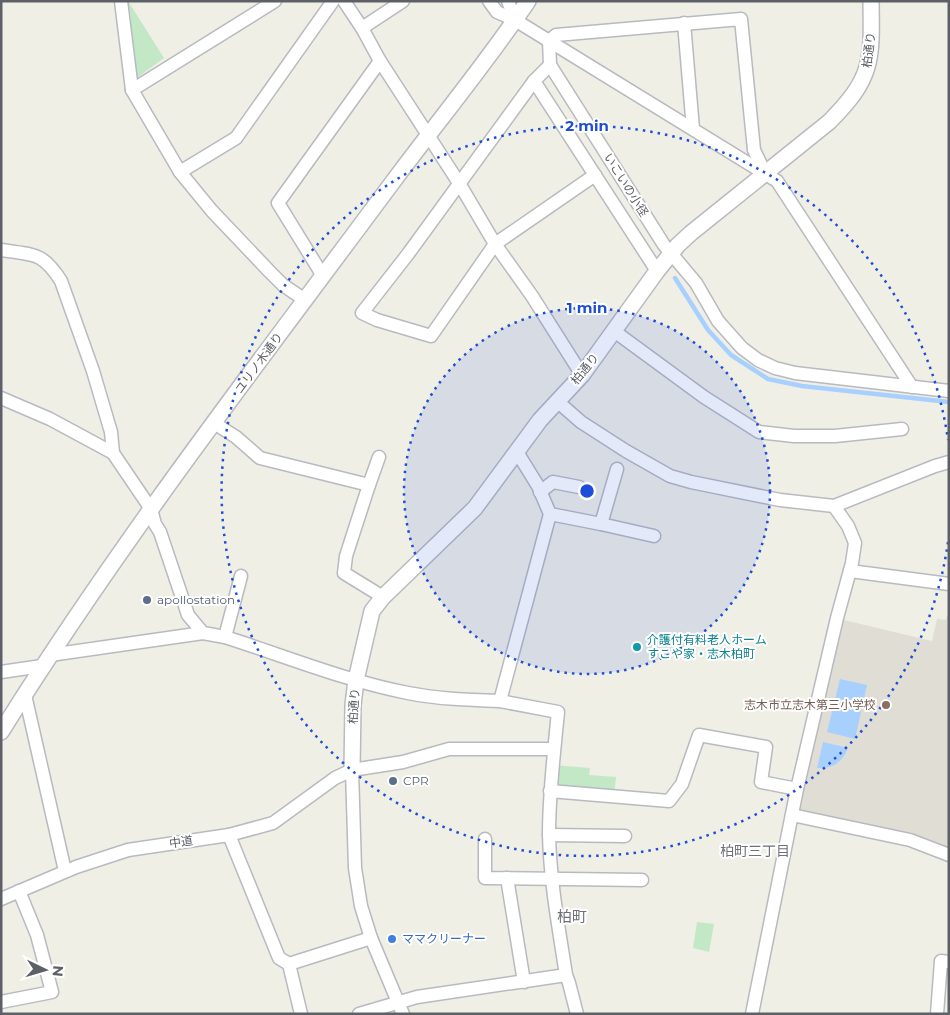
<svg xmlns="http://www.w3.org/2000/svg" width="950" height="1015" font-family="Montserrat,'Noto Sans JP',sans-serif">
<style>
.education{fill:#e0ded4}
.green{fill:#c2e8c6}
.water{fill:#a7d0ff}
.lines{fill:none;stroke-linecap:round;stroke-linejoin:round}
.stream{stroke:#a7d0ff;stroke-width:4.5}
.minor-casing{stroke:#b8bac0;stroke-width:15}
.tertiary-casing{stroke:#b8bac0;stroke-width:18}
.minor{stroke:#fff;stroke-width:12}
.tertiary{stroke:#fff;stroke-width:15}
.ring{fill:none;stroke:#1d4ed8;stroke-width:2.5;stroke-dasharray:2.5 5}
.service-dot{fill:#5c6f8a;stroke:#fff;stroke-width:2}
.culture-dot{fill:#0f9aa8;stroke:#fff;stroke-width:2}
.education-dot{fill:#8d6e63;stroke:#fff;stroke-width:2}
.shop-dot{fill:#3f7fe0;stroke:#fff;stroke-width:2}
.labels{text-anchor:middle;stroke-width:4;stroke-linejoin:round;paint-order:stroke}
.street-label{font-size:12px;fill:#5d6066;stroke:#fff}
.service-label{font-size:12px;fill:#4e5e75;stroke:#fff;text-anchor:start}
.culture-label{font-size:12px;fill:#0d838f;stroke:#fff;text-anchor:start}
.education-label{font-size:12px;fill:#785e54;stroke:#fff;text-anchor:end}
.shop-label{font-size:12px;fill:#366cbe;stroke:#fff;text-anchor:start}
.neighbourhood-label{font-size:14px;fill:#6e7278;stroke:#fff}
.quarter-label{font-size:15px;fill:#6e7278;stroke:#fff}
.centre{fill:#1d4ed8;stroke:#fff;stroke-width:2.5}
.ring-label{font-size:15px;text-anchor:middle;font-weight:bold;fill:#1d4ed8;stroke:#fff;stroke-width:4;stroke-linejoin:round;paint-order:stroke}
</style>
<rect width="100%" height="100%" fill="#f0efe6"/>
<path class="education" d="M949,611V849L799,813L808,770L844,620L932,641L937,619L946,620Z"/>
<g class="green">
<path d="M128,1L164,58L138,77L134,76L130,53L131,18Z"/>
<path d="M553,765L590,768L589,775L616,777L614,796L550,791Z"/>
<path d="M697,922L714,924L709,952L693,948Z"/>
</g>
<g class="water">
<path d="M840,679L867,685L855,739L827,732Z"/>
<path d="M823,742L848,748C842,763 832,769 817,768Z"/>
</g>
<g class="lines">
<path class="stream" d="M675,278L708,330L731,355L768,379L802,386L949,402"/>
<defs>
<g id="minor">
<path d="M121,1L132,90L180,172L212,211L269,271L283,285L305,300"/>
<path d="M344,1L362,28L380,61L459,183L495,244L532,296L582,375"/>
<path d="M489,1L497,12L515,20L777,181L912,387"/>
<path d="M508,1L515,20"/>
<path d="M684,23L693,129"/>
<path d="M362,28L403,1"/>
<path d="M550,65L664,245L696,283L718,321L742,348L758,360L775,368L795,373L949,391"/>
<path d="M534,81L657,271"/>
<path d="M132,90L275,1"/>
<path d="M180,172L236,138L333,1"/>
<path d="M595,175L495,244L431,336L377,320L362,313L408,254L534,81L550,65L549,41L556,35L741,19L754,150L765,173"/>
<path d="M1,250C33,255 42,251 61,281L93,371L111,432L113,453"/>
<path d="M323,276L278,203L380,61"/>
<path d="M614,331L704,397L759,432L794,436H835L902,429"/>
<path d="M1,398L50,419L113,453L151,509L155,524L160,532L188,615L203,633L225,637C285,656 346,681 408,693C439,699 469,700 500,701"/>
<path d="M557,401L581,422L626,451L670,476L691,482L780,500L834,506L848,526L855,543L852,563L837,618L797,789L752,1014"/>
<path d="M214,423L236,437L260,458L369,485L379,457"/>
<path d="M517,452L538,486L550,514L500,701L558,712C554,753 549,793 549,834C550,882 559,929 566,975L569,983L577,1014"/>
<path d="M369,485L346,556L344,573L383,597"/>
<path d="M540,492L553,482L579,487"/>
<path d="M834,506L935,466L949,462"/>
<path d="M550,514L601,524L617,469"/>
<path d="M601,524L654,536"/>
<path d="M850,571L949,584"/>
<path d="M225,637L241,576"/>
<path d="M50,655L203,633"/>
<path d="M1,672L42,666"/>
<path d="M25,695L65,871"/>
<path d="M352,770L355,868L361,906L371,938L403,1014"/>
<path d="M550,791L669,801L682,784L699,735L766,747L761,782L797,789"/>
<path d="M792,815L910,840L949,855"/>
<path d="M229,835L279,958L289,964"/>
<path d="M549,835L625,836"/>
<path d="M485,839V878L642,880"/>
<path d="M507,878L524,982"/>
<path d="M1,899L76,867L128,850L229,835L273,823L335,778L352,770L403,762L449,749H554"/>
<path d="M1,1002L52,992L37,935L19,891"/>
<path d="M301,1014L289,964L371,938"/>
<path d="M359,1014L417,997L566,975"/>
<path d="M937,1014L941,961L949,962"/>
</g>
<g id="tertiary">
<path d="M1,732C121,540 260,361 395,179C439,120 487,62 528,1"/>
<path d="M352,770L353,705L356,680L372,611L383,597L475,508L540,420L582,375L657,271L678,245L691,233L829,122C873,78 872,61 871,1"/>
</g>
</defs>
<use href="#minor" class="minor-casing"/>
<use href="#tertiary" class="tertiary-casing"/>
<use href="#minor" class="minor"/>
<use href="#tertiary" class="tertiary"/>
</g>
<circle cx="587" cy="491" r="183" fill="#1d4ed8" fill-opacity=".12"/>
<g class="ring">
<circle cx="587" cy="491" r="183"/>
<path d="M948 542A365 365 0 1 1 948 440"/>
</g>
<g class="service-dot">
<circle cx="147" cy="600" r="5"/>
<circle cx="393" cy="781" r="5"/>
</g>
<circle class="culture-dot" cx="637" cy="647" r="5"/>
<circle class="education-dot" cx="886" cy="705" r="5"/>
<circle class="shop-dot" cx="392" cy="939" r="5"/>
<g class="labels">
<g class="street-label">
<text transform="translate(869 50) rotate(-83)" y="4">柏通り</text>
<text transform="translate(626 185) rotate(58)" y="4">いこいの小径</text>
<text transform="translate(259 363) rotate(-54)" y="4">ユリノ木通り</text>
<text transform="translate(585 369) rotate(-51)" y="4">柏通り</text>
<text transform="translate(354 706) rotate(-86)" y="4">柏通り</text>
<text transform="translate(181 842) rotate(-8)" y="4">中道</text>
</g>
<g class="service-label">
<text x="157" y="604">apollostation</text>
<text x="403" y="785">CPR</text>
</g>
<g class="culture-label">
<text x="647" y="644">介護付有料老人ホーム<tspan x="647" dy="14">すこや家・志木柏町</tspan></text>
</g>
<g class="education-label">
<text x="876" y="709">志木市立志木第三小学校</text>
</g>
<g class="shop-label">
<text x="402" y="943">ママクリーナー</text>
</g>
<g class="neighbourhood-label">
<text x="755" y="856">柏町三丁目</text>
</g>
<g class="quarter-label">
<text x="572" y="922">柏町</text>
</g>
</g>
<circle cx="587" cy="491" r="8" class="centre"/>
<g class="ring-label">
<text x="587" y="131">2 min</text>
<text x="587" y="313">1 min</text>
</g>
<rect width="950" height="1015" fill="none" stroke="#5d6066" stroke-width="5"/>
<g transform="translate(45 970) rotate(95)" stroke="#ffffff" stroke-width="4" paint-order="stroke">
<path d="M0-4L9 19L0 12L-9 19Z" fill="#5d6066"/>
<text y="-8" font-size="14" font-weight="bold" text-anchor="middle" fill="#5d6066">N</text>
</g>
</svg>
